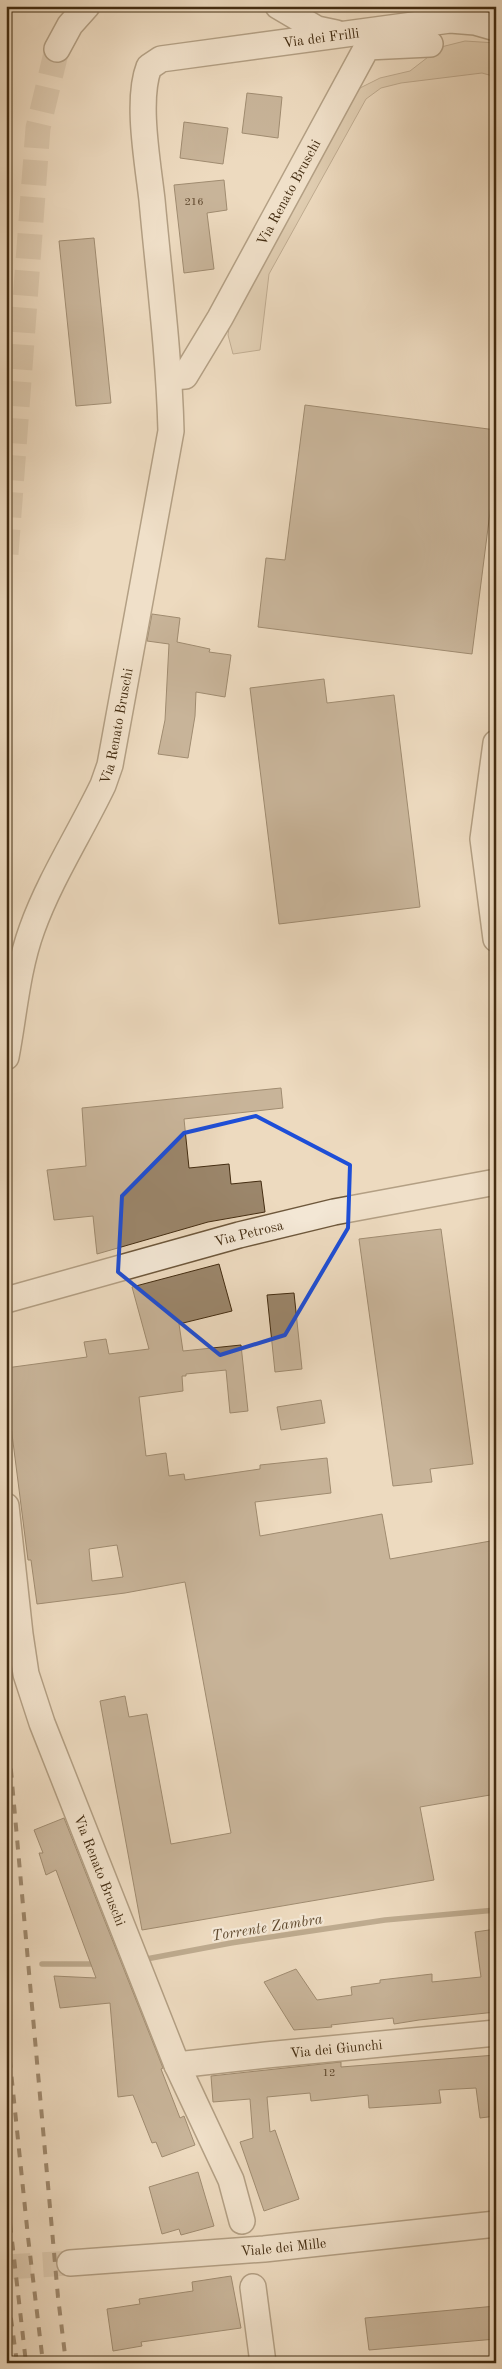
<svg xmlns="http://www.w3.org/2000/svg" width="502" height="2369" font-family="'Old Standard TT',serif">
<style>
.green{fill:#d0bca1;stroke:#8a7459}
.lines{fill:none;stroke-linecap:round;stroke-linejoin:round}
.stream{stroke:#867156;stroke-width:5.5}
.building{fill:#9b866b;stroke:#432c11;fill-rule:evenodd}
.minor-tunnel{stroke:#cbb79c;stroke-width:25;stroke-dasharray:25 12;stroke-linecap:butt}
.minor-casing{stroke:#6e583c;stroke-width:28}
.minor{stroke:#f3e7d5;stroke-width:25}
.rail{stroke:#432c11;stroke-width:4;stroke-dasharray:9 9;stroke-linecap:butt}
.marked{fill:none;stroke:#1d4ed8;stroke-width:4;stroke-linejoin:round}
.labels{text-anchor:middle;stroke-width:4.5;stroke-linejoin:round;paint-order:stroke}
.number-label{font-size:11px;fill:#594228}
.street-label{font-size:14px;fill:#432c11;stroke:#f3e7d5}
.water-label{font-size:15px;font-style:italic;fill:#5f492e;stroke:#f3e7d5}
</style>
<rect width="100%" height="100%" fill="#eddabf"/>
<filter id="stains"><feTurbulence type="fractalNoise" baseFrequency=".004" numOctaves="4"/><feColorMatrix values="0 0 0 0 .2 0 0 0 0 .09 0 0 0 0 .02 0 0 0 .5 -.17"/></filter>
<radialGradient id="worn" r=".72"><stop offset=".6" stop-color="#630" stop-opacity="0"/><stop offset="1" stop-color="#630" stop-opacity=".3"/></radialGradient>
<path class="green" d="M465,41L496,43V77L482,73L401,83L381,88L366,99L269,274L260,350L233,354L228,335L230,321L358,89L380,78L410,71L441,47Z"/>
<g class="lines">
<g class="stream">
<path d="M141,1960L231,1943L385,1920L496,1910"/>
<path d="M42,1964H97"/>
</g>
</g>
<g class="building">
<path d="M247,93L282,97L278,138L242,133Z"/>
<path d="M184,122L228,128L223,164L180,158Z"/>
<path d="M224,180L227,210L207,213L214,269L184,273L174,185Z"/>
<path d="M94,238L111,403L76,406L59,241Z"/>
<path d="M305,405L496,430V465L472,654L258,627L266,558L285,560Z"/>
<path d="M152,614L180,618L177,642L210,649L209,652L231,655L225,697L196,692L195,716L188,758L158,754L165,720L169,644L147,641Z"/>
<path d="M324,679L327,703L394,695L420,907L279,924L250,688Z"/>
<path d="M281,1088L283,1108L184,1119L189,1168L229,1164L231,1184L261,1181L265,1212L208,1222L97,1254L93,1216L54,1220L47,1170L86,1166L82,1108Z"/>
<path d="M441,1229L473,1464L430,1469L432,1482L393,1486L359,1239Z"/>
<path d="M219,1264L232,1311L179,1324L183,1351L241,1345L248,1411L230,1413L226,1370L186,1374V1376H182L183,1391L139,1397L146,1456L166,1453L169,1476L184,1474L185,1480L260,1469V1465L327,1458L331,1493L255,1502L260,1536L382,1514L390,1559L496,1540V1794L420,1807L434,1880L142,1930L100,1701L125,1696L129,1717L147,1714L171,1844L231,1833L185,1582L125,1593L37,1604L31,1560H28L6,1387V1368L87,1357L84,1342L106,1339L109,1354L149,1349L132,1287ZM117,1545L123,1577L92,1581L89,1549Z"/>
<path d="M294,1293L302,1369L275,1372L267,1295Z"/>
<path d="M321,1400L325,1423L281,1430L277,1407Z"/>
<path d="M64,1818L163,2068L161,2069L180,2118L184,2116L195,2145L162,2157L156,2142L152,2143L133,2095L118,2097L110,2003L60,2008L54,1976L96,1978L56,1870L46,1875L39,1853H43L34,1830Z"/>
<path d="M496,1929V2012L419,2020L394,2024L393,2018L331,2025L332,2027L294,2030L264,1982L296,1969L317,2000L352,1995L351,1987L380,1983V1980L432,1974V1982L481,1977L475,1932Z"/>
<path d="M496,2055V2116L480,2118L476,2088L439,2090L441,2103L369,2108L368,2095L311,2101L310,2093L267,2097L270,2132L275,2130L299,2199L264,2211L240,2142L253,2138L250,2099L213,2102L211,2076L341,2062V2067Z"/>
<path d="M198,2172L214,2226L181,2235L179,2229L162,2234L149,2187Z"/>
<path d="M231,2276L241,2328L141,2342L142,2346L113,2351L107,2309L140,2304L139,2299L193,2291L192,2282Z"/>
<path d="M496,2306V2339L369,2350L365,2318Z"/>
</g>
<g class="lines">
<g class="minor-tunnel">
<path d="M6,554L38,128L57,49"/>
<path d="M6,2267L70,2263"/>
</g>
<defs>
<g id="minor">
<path d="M278,6L317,29L336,33"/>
<path d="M57,49L70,25L87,6"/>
<path id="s1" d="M170,377L185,376L220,318L367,47L430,44"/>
<path d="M496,743L483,839L496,939"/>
<path id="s2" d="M6,1057C14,1015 17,970 32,929C50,879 80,833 103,785L110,765L171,431C169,353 159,277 152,200C148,164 136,100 149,67L161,59L450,20L475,22L496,28"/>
<path id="s3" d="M6,1300L239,1235L334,1212L496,1182"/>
<path id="s4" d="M6,1506L20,1634L26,1674L42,1723L177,2065L231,2180L242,2221"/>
<path id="s5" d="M177,2065L266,2055L496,2033"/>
<path id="s6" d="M70,2263L264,2249L496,2224"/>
<path d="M253,2287L263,2363"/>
</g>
</defs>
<use href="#minor" class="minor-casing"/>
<use href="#minor" class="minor"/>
<g class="rail">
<path d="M6,1715L58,2297L66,2363"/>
<path d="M6,2023L28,2237L43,2363"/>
<path d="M6,2188L26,2363"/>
<path d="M6,2282L17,2363"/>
</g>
</g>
<path d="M0 0H502V2369H0ZM256,1116L350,1165L348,1228L285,1335L220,1355L118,1272L122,1196L184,1133Z" fill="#eddabf" fill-opacity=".55" fill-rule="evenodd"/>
<path class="marked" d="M256,1116L350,1165L348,1228L285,1335L220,1355L118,1272L122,1196L184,1133Z"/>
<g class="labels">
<g class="number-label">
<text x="194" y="205">216</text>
<text x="329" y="2076">12</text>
</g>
<g class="street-label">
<text dy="5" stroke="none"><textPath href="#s2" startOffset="1194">Via dei Frilli</textPath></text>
<text dy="5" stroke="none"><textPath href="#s1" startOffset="226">Via Renato Bruschi</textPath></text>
<text dy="5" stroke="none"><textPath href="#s2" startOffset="352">Via Renato Bruschi</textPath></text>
<text dy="5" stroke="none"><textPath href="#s3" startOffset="252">Via Petrosa</textPath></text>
<text dy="5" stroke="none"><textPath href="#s4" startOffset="379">Via Renato Bruschi</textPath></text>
<text dy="5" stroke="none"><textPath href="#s5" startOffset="160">Via dei Giunchi</textPath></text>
<text dy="5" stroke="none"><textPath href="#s6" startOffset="214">Viale dei Mille</textPath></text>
</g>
<g class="water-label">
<text transform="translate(267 1927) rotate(-9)" y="5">Torrente Zambra</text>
</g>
</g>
<rect width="502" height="2369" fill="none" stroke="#eddabf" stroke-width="25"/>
<rect x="8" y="8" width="487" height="2354" fill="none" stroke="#432c11" stroke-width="2.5"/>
<rect x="12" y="12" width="477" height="2344" fill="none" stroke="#432c11"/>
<rect width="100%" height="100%" filter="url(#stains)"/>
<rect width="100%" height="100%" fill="url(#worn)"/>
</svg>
